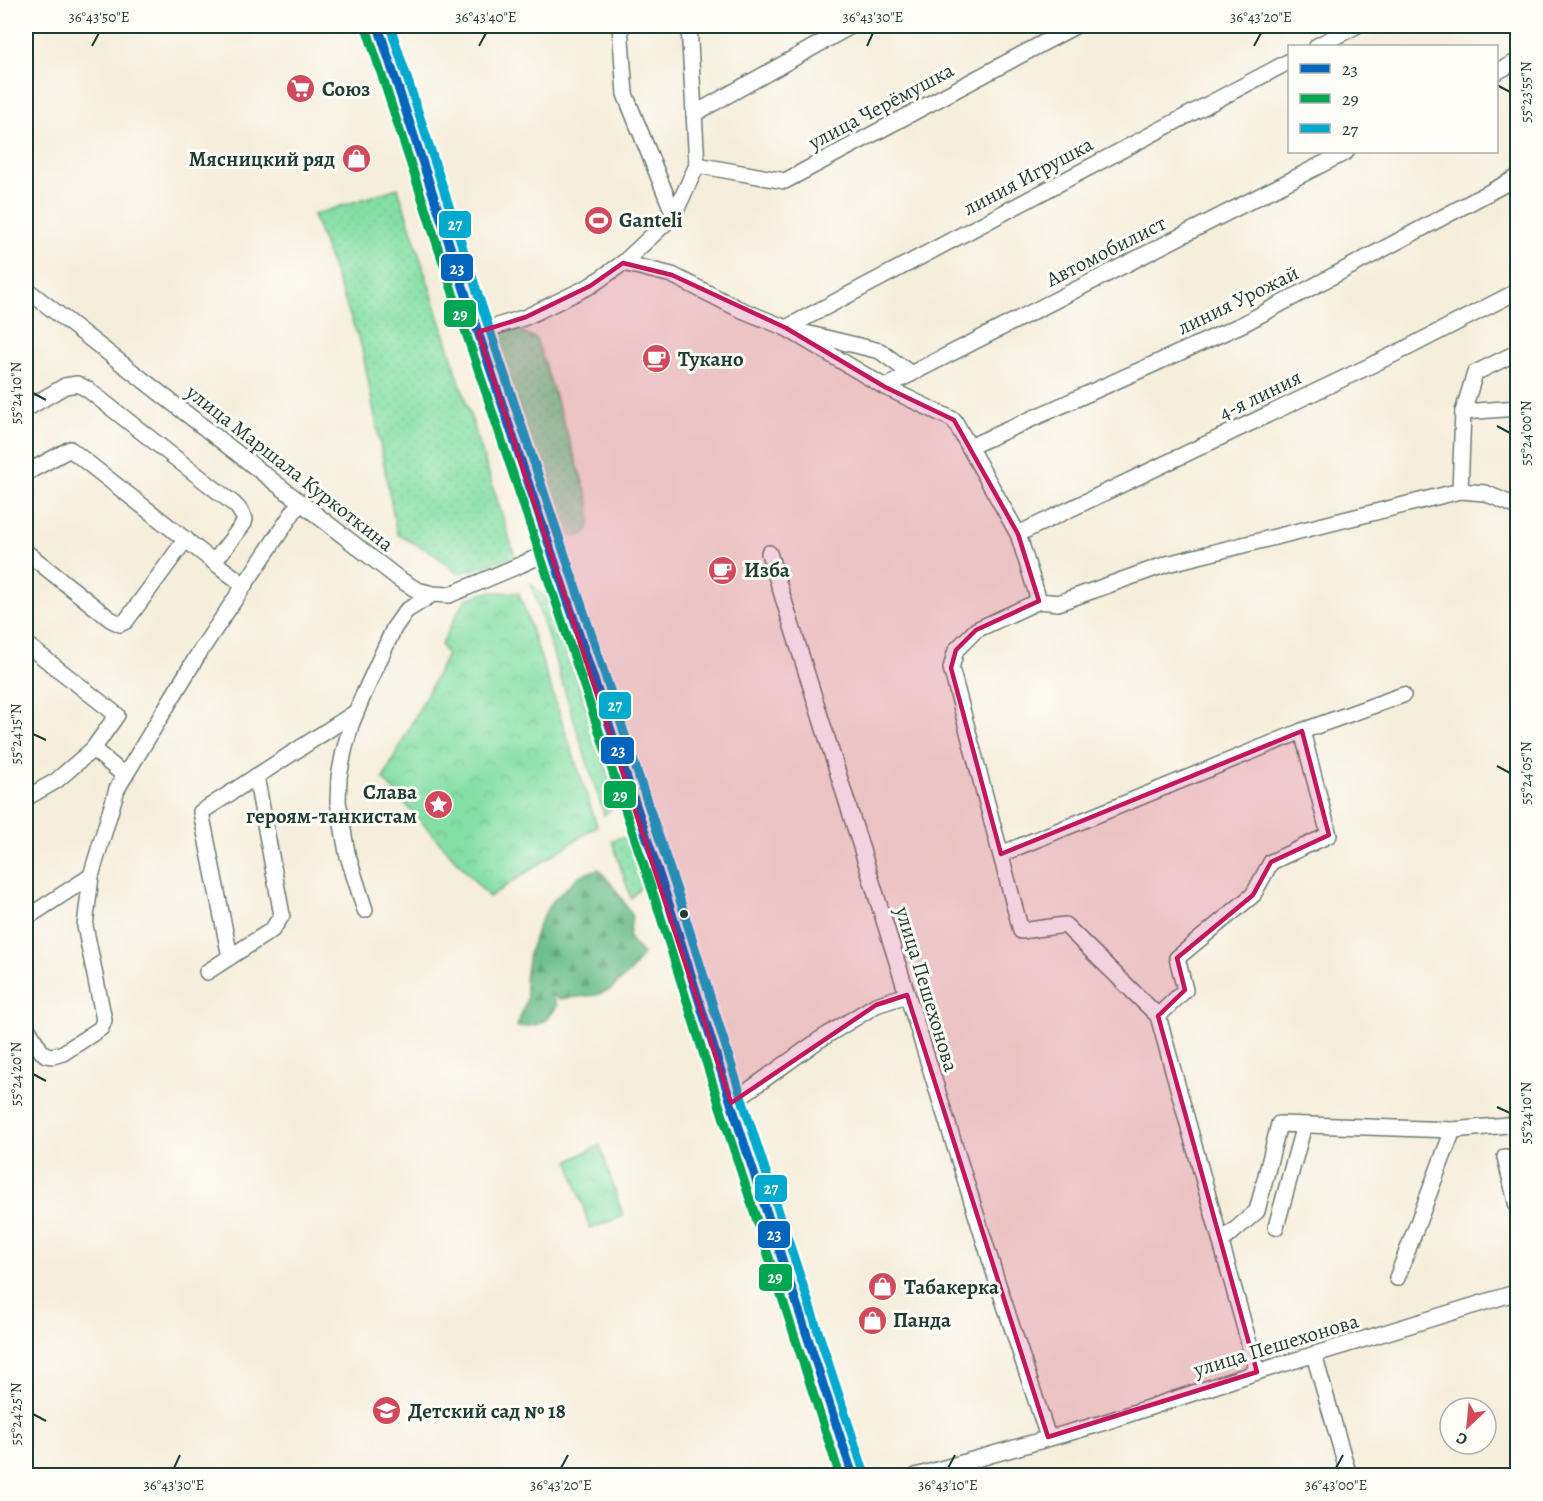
<svg xmlns="http://www.w3.org/2000/svg" width="1543" height="1501" font-family="Alegreya,serif">
<style>
.grass{fill:url(#grass-dots);stroke:#528e6c;stroke-width:1.5}
.forest{fill:url(#forest-firs);stroke:#457e5f;stroke-width:1.5}
.park{fill:url(#park-crowns);stroke:#528e6c;stroke-width:1.5}
.lines{fill:none;stroke-linecap:round;stroke-linejoin:round}
.minor-casing{stroke:#6a7b6f;stroke-width:18}
.major-casing{stroke:#6a7b6f;stroke-width:22}
.minor{stroke:#fff;stroke-width:15}
.major{stroke:#fff;stroke-width:20}
.bus-1-casing{stroke:#fdfcf7;stroke-width:14}
.bus-2-casing{stroke:#fdfcf7;stroke-width:14}
.bus-3-casing{stroke:#fdfcf7;stroke-width:14}
.bus-1{stroke:#0065bd;stroke-width:9}
.bus-2{stroke:#00a651;stroke-width:9}
.bus-3{stroke:#00a9ce;stroke-width:9}
.marked{fill:#c2185b;fill-opacity:0.2;stroke:#c2185b;stroke-width:4.5;stroke-linejoin:round}
.ticks{fill:none;stroke:#1f3d34;stroke-width:2}
.bus-dot{fill:#1f3d34;stroke:#fdfcf7;stroke-width:2}
.labels{text-anchor:middle;stroke-width:6;stroke-linejoin:round;paint-order:stroke}
.poi-label{font-size:21px;font-weight:bold;fill:#1f3d34;stroke:#fdfcf7;text-anchor:start}
.street-label{font-size:21px;fill:#1f3d34;stroke:#fdfcf7}
.line-badge{stroke:#fdfcf7;stroke-width:2}
.badge-label{font-size:16px;text-anchor:middle;font-weight:bold;fill:#fff}
.neatline{fill:none;stroke:#1f3d34;stroke-width:2}
.ticks-label{font-size:15px;text-anchor:middle;fill:#1f3d34}
</style>
<defs>
<pattern id="grass-dots" width="8" height="8" patternUnits="userSpaceOnUse" patternTransform="scale(1.5)"><rect width="8" height="8" fill="#84dfa5"/><path d="M2 2h.1M6 6h.1" fill="none" stroke="#72c08f" stroke-width="1.8" stroke-linecap="round"/></pattern>
<pattern id="forest-firs" width="22" height="20" patternUnits="userSpaceOnUse" patternTransform="scale(1.5)"><rect width="22" height="20" fill="#6bbe8a"/><path d="M5 1l3.5 6h-7zM16 11l3.5 6h-7z" fill="#579c72"/></pattern>
<pattern id="park-crowns" width="20" height="18" patternUnits="userSpaceOnUse" patternTransform="scale(1.5)"><rect width="20" height="18" fill="#84dfa5"/><path d="M2 6a3 3 0 1 1 6 0M12 15a3 3 0 1 1 6 0" fill="none" stroke="#72c08f"/></pattern>
</defs>
<rect width="100%" height="100%" fill="#fdfcf7"/>
<filter id="ink" filterUnits="userSpaceOnUse"><feTurbulence type="fractalNoise" baseFrequency=".0167" numOctaves="2"/><feDisplacementMap in="SourceGraphic" scale="12" xChannelSelector="R" yChannelSelector="G"/><feConvolveMatrix kernelMatrix="1 2 1 2 8 2 1 2 1" color-interpolation-filters="sRGB"/></filter>
<filter id="wash" filterUnits="userSpaceOnUse"><feTurbulence type="fractalNoise" baseFrequency=".008" numOctaves="4" result="noise"/><feDisplacementMap in="SourceGraphic" scale="24" xChannelSelector="R" yChannelSelector="G"/><feGaussianBlur stdDeviation="1.35" result="paint"/><feColorMatrix in="noise" values="0 0 0 0 0 0 0 0 0 0 0 0 0 0 0 0 0 1.4 0 .05"/><feComposite in="paint" operator="in"/></filter>
<g filter="url(#wash)">
<rect width="100%" height="100%" fill="#f6eedc"/>
<g class="grass">
<path d="M398,188L515,556L458,574L434,554L397,534L362,348L313,215Z"/>
<path d="M513,328L519,330L536,339L540,350L589,501C589,508 591,515 590,522C588,540 570,539 560,529L503,363C500,352 498,343 503,332Z"/>
<path d="M531,584L552,603L618,803L604,815Z"/>
<path d="M619,838H624L633,841L644,878L642,886L631,898L612,841Z"/>
</g>
<path class="forest" d="M599,869L616,890L632,915L629,938L643,954L631,971L611,989L597,995L577,997L559,999L551,994L557,1006C546,1024 537,1026 517,1027L527,998L525,979L529,954L538,926L550,904L579,876Z"/>
<g class="park">
<path d="M488,592L519,593L597,826L489,897L383,779L447,655L441,645L459,610L466,599Z"/>
<path d="M600,1145L623,1216L590,1229L569,1161Z"/>
</g>
</g>
<g filter="url(#ink)">
<g class="lines">
<defs>
<g id="minor">
<path d="M620,26L625,94L674,215"/>
<path d="M1317,46L1356,26"/>
<path d="M1496,72L1518,61"/>
<path d="M694,114L851,26"/>
<path d="M697,165L785,181L1075,26"/>
<path d="M623,263L674,215L697,165L689,26"/>
<path d="M26,289L399,579L417,590L433,594L449,595L520,565L551,551"/>
<path d="M786,328L1290,61"/>
<path d="M478,332L526,317L590,286L623,263L672,275L737,308L786,328L885,387L954,420L1018,534L1039,601L1058,603L1167,564L1460,491L1485,493L1518,507"/>
<path d="M801,332L880,351L911,374"/>
<path d="M885,387L1346,152"/>
<path d="M26,409L65,386L77,384L87,389L234,504L238,508L245,519L244,523L214,562L244,585"/>
<path d="M1463,412L1518,408"/>
<path d="M969,447L1243,324L1518,177"/>
<path d="M26,473L70,449L214,562"/>
<path d="M1460,491L1463,412L1475,373L1518,352"/>
<path d="M1018,534L1405,349L1518,291"/>
<path d="M26,552L110,619L120,624L126,621L186,539"/>
<path d="M769,553L996,1278L1048,1437"/>
<path d="M1039,601L976,630L956,650L951,668L1021,931L1065,925L1158,1016L1257,1372"/>
<path d="M26,644L117,715L93,749L125,776"/>
<path d="M26,798L56,781L93,749"/>
<path d="M1001,854L1302,731L1403,695"/>
<path d="M365,910L347,853L338,801L339,777L344,751L351,725L362,698L394,628L406,611L433,594"/>
<path d="M26,918L91,876"/>
<path d="M230,957L272,930L282,915L256,776"/>
<path d="M207,972L230,957L201,812L356,712"/>
<path d="M1158,1016L1185,990L1177,958L1253,895L1271,862L1329,835L1302,731"/>
<path d="M26,1026L41,1051L46,1055L53,1056L63,1053L101,1028L104,1020L85,926L91,876L117,789L199,653L300,502"/>
<path d="M731,1103L819,1040L876,1005L907,995"/>
<path d="M1505,1157L1518,1210"/>
<path d="M1276,1227L1304,1125"/>
<path d="M1221,1242L1257,1211L1279,1124L1453,1130L1518,1124"/>
<path d="M1397,1278L1453,1130"/>
<path d="M1314,1355L1349,1476"/>
<path d="M916,1476L1096,1425L1257,1372L1518,1292"/>
</g>
<path id="major" d="M378,26L478,332L668,901L731,1103L853,1476"/>
</defs>
<use href="#minor" class="minor-casing"/>
<use href="#major" class="major-casing"/>
<use href="#minor" class="minor"/>
<use href="#major" class="major"/>
<defs>
<path id="bus-1" d="M378,26L478,332L668,901L731,1103L853,1476"/>
<path id="bus-2" d="M367,30L467,336L657,905L720,1107L840,1476"/>
<path id="bus-3" d="M390,26L489,328L679,897L742,1099L864,1472"/>
</defs>
<use href="#bus-1" class="bus-1-casing"/>
<use href="#bus-2" class="bus-2-casing"/>
<use href="#bus-3" class="bus-3-casing"/>
<use href="#bus-1" class="bus-1"/>
<use href="#bus-2" class="bus-2"/>
<use href="#bus-3" class="bus-3"/>
</g>
</g>
<path class="marked" d="M623,263L672,275L786,328L885,387L954,420L1018,534L1039,601L976,630L956,650L951,668L1001,854L1302,731L1329,835L1271,862L1253,895L1177,958L1185,990L1158,1016L1257,1372L1048,1437L907,995L876,1005L731,1103L478,332L526,317L590,286Z"/>
<path class="ticks" d="M92,46L99,33M479,46L486,33M867,46L873,33M1254,46L1261,33M1497,85L1510,92M33,393L46,400M1497,426L1510,433M33,734L46,740M1497,766L1510,773M33,1074L46,1081M1497,1107L1510,1113M33,1414L46,1421M174,1468L180,1455M561,1468L568,1455M948,1468L955,1455M1336,1468L1343,1455"/>
<defs>
<symbol id="supermarket-disc" viewBox="-11 -11 22 22"><circle r="9.5" fill="#d1495b" stroke="#fdfcf7"/><path d="M-6-5.5h2.5l.6 2H6L4.5 2H-2.5L-4.4-4H-6ZM-1.5 3.2a1.3 1.3 0 1 0 .1 0ZM3 3.2a1.3 1.3 0 1 0 .1 0Z" fill="#fff"/></symbol>
<symbol id="shop-disc" viewBox="-11 -11 22 22"><circle r="9.5" fill="#d1495b" stroke="#fdfcf7"/><path d="M-5-2.5h2.3a2.7 3.5 0 0 1 5.4 0H5L5.5 6h-11ZM-1.5-2.5h3a1.5 2.3 0 0 0-3 0Z" fill="#fff"/></symbol>
<symbol id="stadium-disc" viewBox="-11 -11 22 22"><circle r="9.5" fill="#d1495b" stroke="#fdfcf7"/><path d="M0-5a6.5 5 0 1 0 0 10a6.5 5 0 1 0 0-10ZM-3.5-1.8h7v3.6h-7Z" fill="#fff"/></symbol>
<symbol id="cafe-disc" viewBox="-11 -11 22 22"><circle r="9.5" fill="#d1495b" stroke="#fdfcf7"/><path d="M-5.5-4.5H6V0H3Q3 3.5 0 3.5H-2.5Q-5.5 3.5-5.5 0ZM3-3.2v2h1.7v-2ZM-6 4.5H4V6H-6Z" fill="#fff"/></symbol>
<symbol id="sight-disc" viewBox="-11 -11 22 22"><circle r="9.5" fill="#d1495b" stroke="#fdfcf7"/><path d="M0-6L1.8-2.2L6-1.7L2.9 1.2L3.7 5.4L0 3.3L-3.7 5.4L-2.9 1.2L-6-1.7L-1.8-2.2Z" fill="#fff"/></symbol>
<symbol id="school-disc" viewBox="-11 -11 22 22"><circle r="9.5" fill="#d1495b" stroke="#fdfcf7"/><path d="M0-5L7-2L0 1L-7-2ZM-4 1L0 2.5L4 1V4Q0 6-4 4Z" fill="#fff"/></symbol>
</defs>
<g fill-rule="evenodd">
<use href="#supermarket-disc" x="284" y="72" width="33" height="33"/>
<use href="#shop-disc" x="340" y="142" width="33" height="33"/>
<use href="#stadium-disc" x="582" y="204" width="33" height="33"/>
<use href="#cafe-disc" x="640" y="342" width="33" height="33"/>
<use href="#cafe-disc" x="706" y="554" width="33" height="33"/>
<use href="#sight-disc" x="422" y="788" width="33" height="33"/>
<use href="#shop-disc" x="866" y="1270" width="33" height="33"/>
<use href="#shop-disc" x="856" y="1304" width="33" height="33"/>
<use href="#school-disc" x="370" y="1394" width="33" height="33"/>
</g>
<circle class="bus-dot" cx="684" cy="914" r="5"/>
<g class="labels">
<g class="poi-label">
<text x="322" y="96">Союз</text>
<text x="335" y="166" text-anchor="end">Мясницкий ряд</text>
<text x="619" y="227">Ganteli</text>
<text x="678" y="366">Тукано</text>
<text x="744" y="577">Изба</text>
<text x="417" y="799" text-anchor="end">Слава<tspan x="417" dy="24">героям-танкистам</tspan></text>
<text x="904" y="1294">Табакерка</text>
<text x="893" y="1327">Панда</text>
<text x="408" y="1418">Детский сад № 18</text>
</g>
<g class="street-label">
<text transform="translate(881 106) rotate(-28)" y="7">улица Черёмушка</text>
<text transform="translate(1028 176) rotate(-28)" y="7">линия Игрушка</text>
<text transform="translate(1106 251) rotate(-27)" y="7">Автомобилист</text>
<text transform="translate(1238 300) rotate(-26)" y="7">линия Урожай</text>
<text transform="translate(1260 395) rotate(-26)" y="7">4-я линия</text>
<text transform="translate(290 468) rotate(38)" y="7">улица Маршала Куркоткина</text>
<text transform="translate(927 989) rotate(73)" y="7">улица Пешехонова</text>
<text transform="translate(1276 1345) rotate(-17)" y="7">улица Пешехонова</text>
</g>
</g>
<g class="line-badge">
<rect x="438" y="210" width="34" height="29" rx="6" fill="#00a9ce"/>
<rect x="440" y="253" width="34" height="29" rx="6" fill="#0065bd"/>
<rect x="443" y="299" width="34" height="29" rx="6" fill="#00a651"/>
<rect x="598" y="691" width="34" height="29" rx="6" fill="#00a9ce"/>
<rect x="600" y="736" width="35" height="29" rx="6" fill="#0065bd"/>
<rect x="603" y="780" width="34" height="29" rx="6" fill="#00a651"/>
<rect x="754" y="1174" width="34" height="29" rx="6" fill="#00a9ce"/>
<rect x="757" y="1220" width="34" height="29" rx="6" fill="#0065bd"/>
<rect x="758" y="1263" width="35" height="29" rx="6" fill="#00a651"/>
</g>
<g class="badge-label">
<text x="455" y="230">27</text>
<text x="457" y="274">23</text>
<text x="460" y="320">29</text>
<text x="615" y="711">27</text>
<text x="618" y="756">23</text>
<text x="620" y="801">29</text>
<text x="771" y="1194">27</text>
<text x="774" y="1240">23</text>
<text x="775" y="1283">29</text>
</g>
<rect width="1543" height="1501" fill="none" stroke="#fdfcf7" stroke-width="66"/>
<rect x="1288" y="45" width="210" height="108" fill="#fdfcf7" stroke="#a4b0a9" stroke-width="1.5"/>
<rect x="1300" y="64" width="30" height="9" fill="#0065bd" stroke="#a4b0a9" stroke-width="1.5"/>
<text x="1342" y="75" font-size="18" fill="#1f3d34">23</text>
<rect x="1300" y="94" width="30" height="9" fill="#00a651" stroke="#a4b0a9" stroke-width="1.5"/>
<text x="1342" y="105" font-size="18" fill="#1f3d34">29</text>
<rect x="1300" y="124" width="30" height="9" fill="#00a9ce" stroke="#a4b0a9" stroke-width="1.5"/>
<text x="1342" y="135" font-size="18" fill="#1f3d34">27</text>
<g transform="translate(1468 1426) rotate(206)"><circle r="28" fill="#fdfcf7" stroke="#a4b0a9" stroke-width="1.5"/>
<path d="M0-4.5L10 22L0 15L-10 22Z" fill="#d1495b"/>
<text y="-9" font-size="16" font-weight="bold" text-anchor="middle" fill="#1f3d34">С</text>
</g>
<rect x="33" y="33" width="1477" height="1435" class="neatline"/>
<g class="ticks-label">
<text x="99" y="22">36°43'50"E</text>
<text x="486" y="22">36°43'40"E</text>
<text x="873" y="22">36°43'30"E</text>
<text x="1261" y="22">36°43'20"E</text>
<text transform="translate(1526 92) rotate(-90)" y="5">55°23'55"N</text>
<text transform="translate(16 393) rotate(-90)" y="5">55°24'10"N</text>
<text transform="translate(1526 433) rotate(-90)" y="5">55°24'00"N</text>
<text transform="translate(16 734) rotate(-90)" y="5">55°24'15"N</text>
<text transform="translate(1526 773) rotate(-90)" y="5">55°24'05"N</text>
<text transform="translate(16 1074) rotate(-90)" y="5">55°24'20"N</text>
<text transform="translate(1526 1113) rotate(-90)" y="5">55°24'10"N</text>
<text transform="translate(16 1414) rotate(-90)" y="5">55°24'25"N</text>
<text x="174" y="1490">36°43'30"E</text>
<text x="561" y="1490">36°43'20"E</text>
<text x="948" y="1490">36°43'10"E</text>
<text x="1336" y="1490">36°43'00"E</text>
</g>
</svg>
